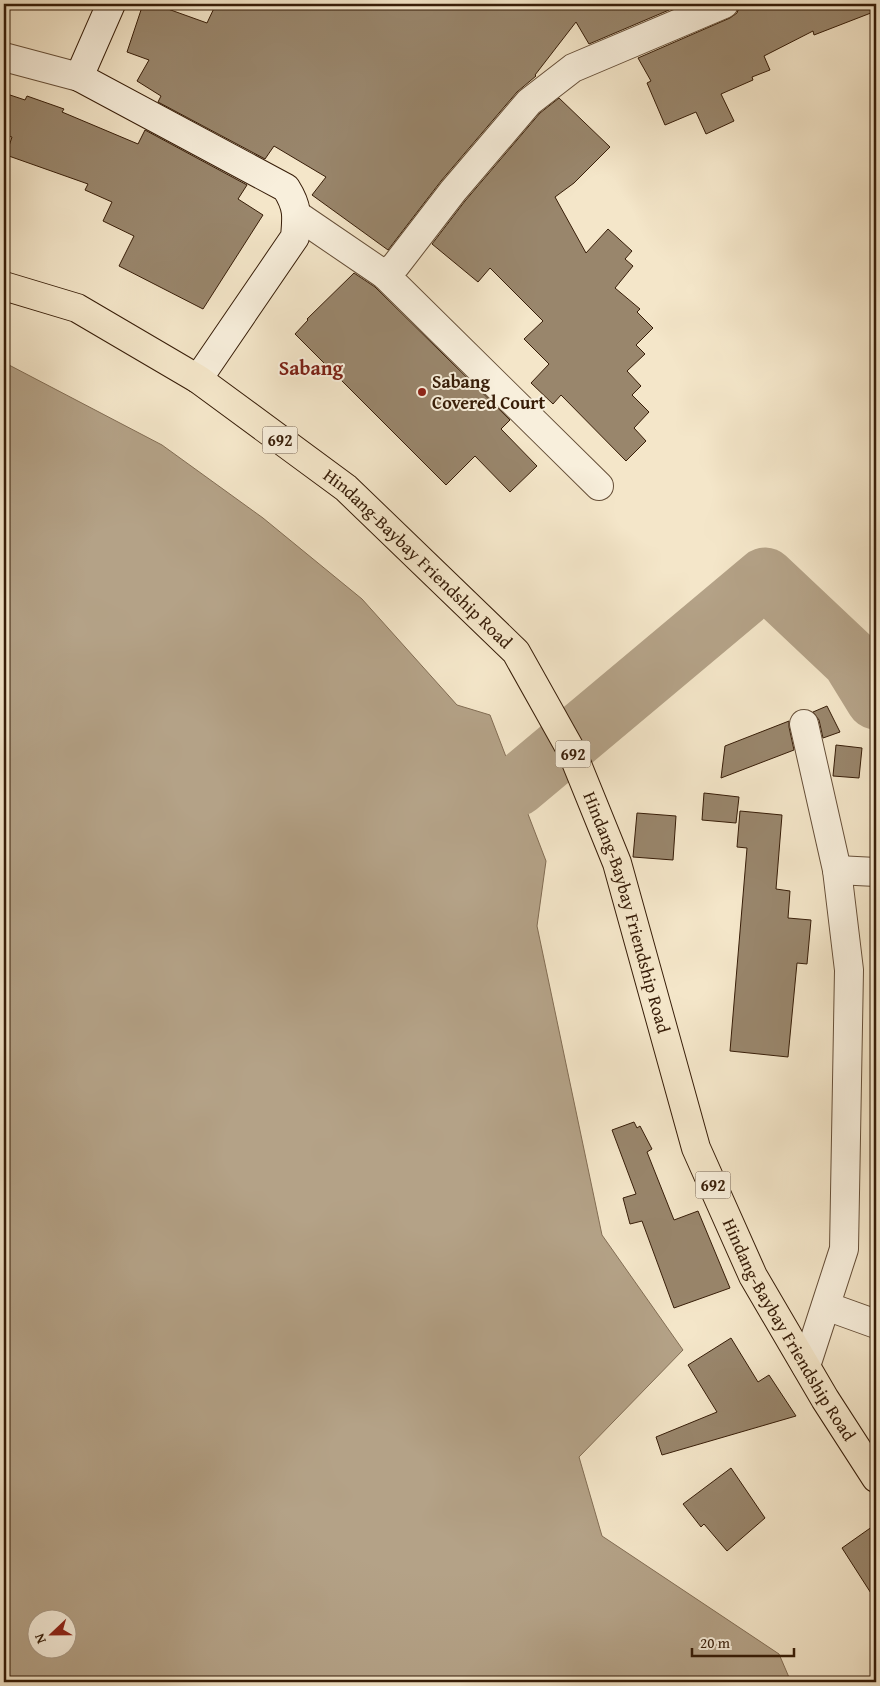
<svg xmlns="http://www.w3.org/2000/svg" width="880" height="1686" font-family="'Gentium Book Plus',serif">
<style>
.water{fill:#b4a287;stroke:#826d54;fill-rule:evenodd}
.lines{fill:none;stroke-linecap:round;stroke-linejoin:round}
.river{stroke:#b4a287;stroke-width:61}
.building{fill:#99866c;stroke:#371d08}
.street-casing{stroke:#664f38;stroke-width:30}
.secondary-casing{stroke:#371d08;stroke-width:30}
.primary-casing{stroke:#371d08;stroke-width:30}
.street{stroke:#f8efdc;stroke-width:28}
.secondary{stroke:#f8efdc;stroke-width:28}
.primary{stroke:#f4e6c9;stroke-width:28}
.poi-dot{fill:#8f2418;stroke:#f8efdc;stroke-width:2}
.labels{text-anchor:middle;stroke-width:4;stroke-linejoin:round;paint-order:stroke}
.shield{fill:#f8efdc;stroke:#715c48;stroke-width:1}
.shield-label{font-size:16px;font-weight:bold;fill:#371d08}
.poi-label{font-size:18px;font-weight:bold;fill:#371d08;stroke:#f8efdc;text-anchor:start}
.street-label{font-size:18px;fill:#371d08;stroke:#f8efdc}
.quarter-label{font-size:20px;font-weight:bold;fill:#7a1f14;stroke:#f8efdc}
</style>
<rect width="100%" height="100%" fill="#f4e6c9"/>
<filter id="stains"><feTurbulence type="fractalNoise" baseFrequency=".004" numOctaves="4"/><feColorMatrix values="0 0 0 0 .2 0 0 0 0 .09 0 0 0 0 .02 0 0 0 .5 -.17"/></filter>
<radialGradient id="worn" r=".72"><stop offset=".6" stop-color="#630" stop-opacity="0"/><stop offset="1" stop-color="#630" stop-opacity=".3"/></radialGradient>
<path class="water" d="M4,365H9L162,445L263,518L362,599L457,705L490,715L546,861L537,926L602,1235L683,1350L579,1457L602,1536L779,1654L791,1682H4ZM38,1618H68V1648H38Z"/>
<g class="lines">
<path class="river" d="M517,786L765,578L852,660L876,699"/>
</g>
<g class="building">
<path d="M143,4H154L207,23L216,4H670L667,5L669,10L589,44L576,22L535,75L536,76L517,92L441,181L388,250L312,195L326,177L274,146L265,159L158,102L161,96L137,81L149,60L127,52Z"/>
<path d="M743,4H876V11L814,35L813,31L764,56L770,70L752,77L753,80L721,94L734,121L706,134L696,112L665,125L647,83L651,81L638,58L730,18L737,13L740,5Z"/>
<path d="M4,93L25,100L27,96L64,109L62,112L138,144L145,130L247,185L238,199L263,215L203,309L119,266L134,236L103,221L112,202L85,190L88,184L6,155L12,137L4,135Z"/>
<path d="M559,98L610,147L574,183L555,197L586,253L608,229L632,251L625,259L633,266L615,288L640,309L637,312L653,328L636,345L645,354L627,371L641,386L632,395L649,412L634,428L646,441L626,461L561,395L553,404L531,383L549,364L524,339L543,321L490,268L478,282L432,244L465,201L540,113Z"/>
<path d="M354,273L375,287L510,420L501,429L537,466L510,492L475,456L446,485L295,334L308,320L307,319Z"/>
<path d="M827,706L840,732L823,738L819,720L813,712Z"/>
<path d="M789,721V727L794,750L721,778L725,746Z"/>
<path d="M836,745L862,748L859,778L833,776Z"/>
<path d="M704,793L739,797L736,823L702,820Z"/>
<path d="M740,811L782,815L776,889L790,891L788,918L811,920L807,964L797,963L788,1057L730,1051L747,848L737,847Z"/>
<path d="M637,813L676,816L673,860L633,857Z"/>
<path d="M634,1122L637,1128L640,1126L652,1149L647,1152L674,1220L698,1211L730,1288L674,1308L642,1221L630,1224L623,1198L636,1194L612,1130Z"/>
<path d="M731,1338L758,1382L769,1375L796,1416L662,1455L656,1437L717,1412L688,1365Z"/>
<path d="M731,1468L765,1518L727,1551L704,1524L701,1527L683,1504Z"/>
<path d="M876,1524V1601L842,1548Z"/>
</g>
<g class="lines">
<defs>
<g id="street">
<path d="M4,57L79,77"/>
<path d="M297,215L385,275L599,486"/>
<path d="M385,275L396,265L453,191L529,102L573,68L724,4"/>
<path d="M804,724L837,870L849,970L844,1249L806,1366"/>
<path d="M837,870L876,872"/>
<path d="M826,1306L876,1324"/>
</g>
<path id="secondary" d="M111,4L79,77L286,188C298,207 297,216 295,237L198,379"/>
<g id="primary">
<path id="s1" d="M4,286L77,308L198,379L346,488L516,652L572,752L617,863L696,1148L753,1276L825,1399L876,1478"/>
</g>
</defs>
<use href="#street" class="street-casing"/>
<use href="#secondary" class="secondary-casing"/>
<use href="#primary" class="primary-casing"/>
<use href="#street" class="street"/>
<use href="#secondary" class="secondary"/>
<use href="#primary" class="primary"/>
</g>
<circle class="poi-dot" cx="422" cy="392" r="5"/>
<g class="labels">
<g class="shield">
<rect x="262.5" y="426.5" width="35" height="27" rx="4"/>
<rect x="555.5" y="740.5" width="35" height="27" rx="4"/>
<rect x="695.5" y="1171.5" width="35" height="27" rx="4"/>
</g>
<g class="shield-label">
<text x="280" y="446">692</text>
<text x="573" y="760">692</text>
<text x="713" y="1191">692</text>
</g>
<g class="poi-label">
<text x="432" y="388">Sabang<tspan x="432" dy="21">Covered Court</tspan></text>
</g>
<g class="street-label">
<text dy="6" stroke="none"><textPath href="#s1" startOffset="501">Hindang-Baybay Friendship Road</textPath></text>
<text dy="6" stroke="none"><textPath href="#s1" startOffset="921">Hindang-Baybay Friendship Road</textPath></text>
<text dy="6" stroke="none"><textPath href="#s1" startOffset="1371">Hindang-Baybay Friendship Road</textPath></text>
</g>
<g class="quarter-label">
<text x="311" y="375">Sabang</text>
</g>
</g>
<rect width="880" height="1686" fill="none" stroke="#f4e6c9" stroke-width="20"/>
<rect x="5" y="5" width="870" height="1676" fill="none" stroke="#371d08" stroke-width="2.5"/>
<rect x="10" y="10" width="860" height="1666" fill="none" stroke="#371d08"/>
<g transform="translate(52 1634) rotate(248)"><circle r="24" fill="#f8efdc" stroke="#ab9b87"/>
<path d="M0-4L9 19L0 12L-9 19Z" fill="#8f2418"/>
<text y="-8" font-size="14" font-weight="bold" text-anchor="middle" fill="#371d08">N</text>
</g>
<path d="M692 1648v8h102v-8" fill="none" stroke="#371d08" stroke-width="2.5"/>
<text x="700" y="1648" font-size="15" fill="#371d08" stroke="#f8efdc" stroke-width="4" paint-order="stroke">20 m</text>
<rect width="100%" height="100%" filter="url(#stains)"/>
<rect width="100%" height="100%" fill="url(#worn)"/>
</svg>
